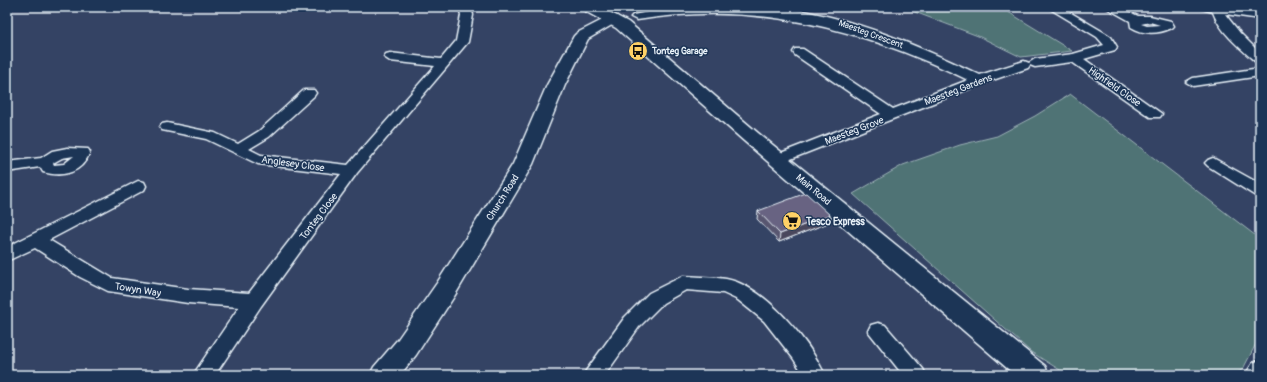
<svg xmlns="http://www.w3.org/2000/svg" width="1267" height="382" font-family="Pangolin,sans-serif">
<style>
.green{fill:#4f7375;stroke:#9cb2b6}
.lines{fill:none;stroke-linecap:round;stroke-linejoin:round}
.minor-casing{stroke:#e8f1f8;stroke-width:3}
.tertiary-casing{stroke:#e8f1f8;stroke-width:3}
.secondary-casing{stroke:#e8f1f8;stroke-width:3}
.minor{fill:#1d3557;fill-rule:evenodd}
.tertiary{fill:#1d3557;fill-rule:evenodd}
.secondary{fill:#1d3557;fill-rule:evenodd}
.wall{fill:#595670;stroke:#e8f1f8}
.shaded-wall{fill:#49465b;stroke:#e8f1f8}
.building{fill:#686482;stroke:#e8f1f8}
.labels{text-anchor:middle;stroke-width:3;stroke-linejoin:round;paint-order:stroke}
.far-street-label{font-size:9px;fill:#e8f1f8;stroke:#1d3557}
.far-poi-label{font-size:9px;font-weight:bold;fill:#e8f1f8;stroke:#1d3557;text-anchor:start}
.street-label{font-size:10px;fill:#e8f1f8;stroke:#1d3557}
.poi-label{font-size:10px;font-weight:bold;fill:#e8f1f8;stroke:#1d3557;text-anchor:start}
</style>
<rect width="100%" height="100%" fill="#344364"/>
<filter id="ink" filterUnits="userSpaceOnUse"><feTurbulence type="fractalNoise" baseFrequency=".025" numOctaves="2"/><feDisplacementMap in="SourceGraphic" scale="8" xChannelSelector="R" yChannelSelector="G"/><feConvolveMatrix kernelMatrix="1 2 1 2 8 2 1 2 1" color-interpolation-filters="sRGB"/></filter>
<g filter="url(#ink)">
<g class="green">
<path d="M920,7H1000L1072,51L1021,57L978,36L912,11Z"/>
<path d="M1070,94L1260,239V336L1243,369L1234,375H1068L1031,352L853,194L903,165L960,145L997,136L1035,116Z"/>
</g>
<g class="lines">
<defs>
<g id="minor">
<path d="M459,7H471L473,15L468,42L357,173L261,306L215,375H193L239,307L188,303L108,291L80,277L35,248L7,261V247L138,181L144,182L146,186L144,190L49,240L112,278L188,289L249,293L341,174L258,164L206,139L162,130L160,127L162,124L167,123L215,133L238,144L259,131L304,90H314L316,93L314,96L269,137L249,149L261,155L348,165L435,66L390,61L384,57L386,54L390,53L441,59L456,41L461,15Z"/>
<path d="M674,7C710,7 748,4 784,8C853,17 918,46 980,75L1024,61L1029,63L1035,59L1073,54L1104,45L1097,37L1047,7H1061L1105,33L1111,37L1117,47L1115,50L1084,59L1162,114L1160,117H1150L1072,62L1035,67L1030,65L1028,68L984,83L778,164L773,162L770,159L773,156L881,114L795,55L793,52L795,49H803L893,109L968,80C862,29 756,0 637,20L631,17L633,15Z"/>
<path d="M1105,7H1119L1138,16H1150L1171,21L1174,26L1172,28C1158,34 1144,35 1131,27L1130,21ZM1150,22L1160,25L1147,26L1141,24Z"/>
<path d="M1200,7H1226L1260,13V19L1225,14L1240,33L1260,53V63L1256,62C1240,48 1220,32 1213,12L1202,9Z"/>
<path d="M1260,68V76L1193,86L1186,82L1193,78Z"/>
<path d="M67,148L88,149L90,152C82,173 63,178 43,172L40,167L7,172V162L41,158L52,151ZM74,156L64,164L54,165L53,163L62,158Z"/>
<path d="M1213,158L1260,184V196L1254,195L1208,166L1205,163L1208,160Z"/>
<path d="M683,276C697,277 712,277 726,279C765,286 809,341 825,375H804L793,358L764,321L738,300L723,293L686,290L663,303L639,327L605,375H583L625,317L649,293Z"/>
<path d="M878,323L885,325L923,369L926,375H903L868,331L871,325Z"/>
<path d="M1260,360V375H1245L1253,363Z"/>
</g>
<path id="tertiary" d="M612,15L617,16L619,19L617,22L588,39L565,85L533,164L455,295L416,355L400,375H370L374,367L398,339L437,283L513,164L547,85L574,36L577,33Z"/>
<path id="secondary" d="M580,7H600L628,22L758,133L1045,366L1049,375H1015L744,141L616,28L583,10Z"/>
</defs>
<use href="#minor" class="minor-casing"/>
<use href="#tertiary" class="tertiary-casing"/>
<use href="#secondary" class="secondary-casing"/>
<use href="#minor" class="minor"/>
<use href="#tertiary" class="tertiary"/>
<use href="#secondary" class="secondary"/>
</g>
<path class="wall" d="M758,211L828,223L779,242L757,219Z"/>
<path class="shaded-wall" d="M830,215L828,223L779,242L780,234Z"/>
<path class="building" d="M806,193L830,215L780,234L758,211Z"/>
</g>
<defs>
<symbol id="bus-disc" viewBox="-11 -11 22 22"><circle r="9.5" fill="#ffd166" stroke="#1d3557"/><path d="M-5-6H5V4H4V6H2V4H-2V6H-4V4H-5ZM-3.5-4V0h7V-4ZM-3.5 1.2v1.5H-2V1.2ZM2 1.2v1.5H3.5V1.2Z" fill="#111"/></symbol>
<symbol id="supermarket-disc" viewBox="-11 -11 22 22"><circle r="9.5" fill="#ffd166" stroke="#1d3557"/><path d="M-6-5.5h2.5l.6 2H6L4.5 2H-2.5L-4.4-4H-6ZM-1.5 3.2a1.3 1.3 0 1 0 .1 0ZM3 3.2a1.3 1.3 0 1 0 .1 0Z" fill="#111"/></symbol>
</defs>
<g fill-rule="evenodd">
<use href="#bus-disc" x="627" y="40" width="22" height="22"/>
<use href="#supermarket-disc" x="781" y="210" width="22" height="22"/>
</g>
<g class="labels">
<g class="far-street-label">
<text transform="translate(871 34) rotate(20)" y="3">Maesteg Crescent</text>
</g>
<g class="far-poi-label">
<text x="652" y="54">Tonteg Garage</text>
</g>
<g class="street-label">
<text transform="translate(1115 86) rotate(35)" y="4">Highfield Close</text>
<text transform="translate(958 89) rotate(-21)" y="4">Maesteg Gardens</text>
<text transform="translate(854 130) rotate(-21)" y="4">Maesteg Grove</text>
<text transform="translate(293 163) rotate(8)" y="4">Anglesey Close</text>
<text transform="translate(814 189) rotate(40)" y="4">Main Road</text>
<text transform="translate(502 197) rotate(-58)" y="4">Church Road</text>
<text transform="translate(318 216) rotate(-53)" y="4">Tonteg Close</text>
<text transform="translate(138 289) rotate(9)" y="4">Towyn Way</text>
</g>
<g class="poi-label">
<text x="806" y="225">Tesco Express</text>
</g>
</g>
<rect width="1267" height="382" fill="none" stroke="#1d3557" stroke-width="24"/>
<rect x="12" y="12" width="1243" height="358" fill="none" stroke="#e8f1f8" stroke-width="1.5" filter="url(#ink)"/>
</svg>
